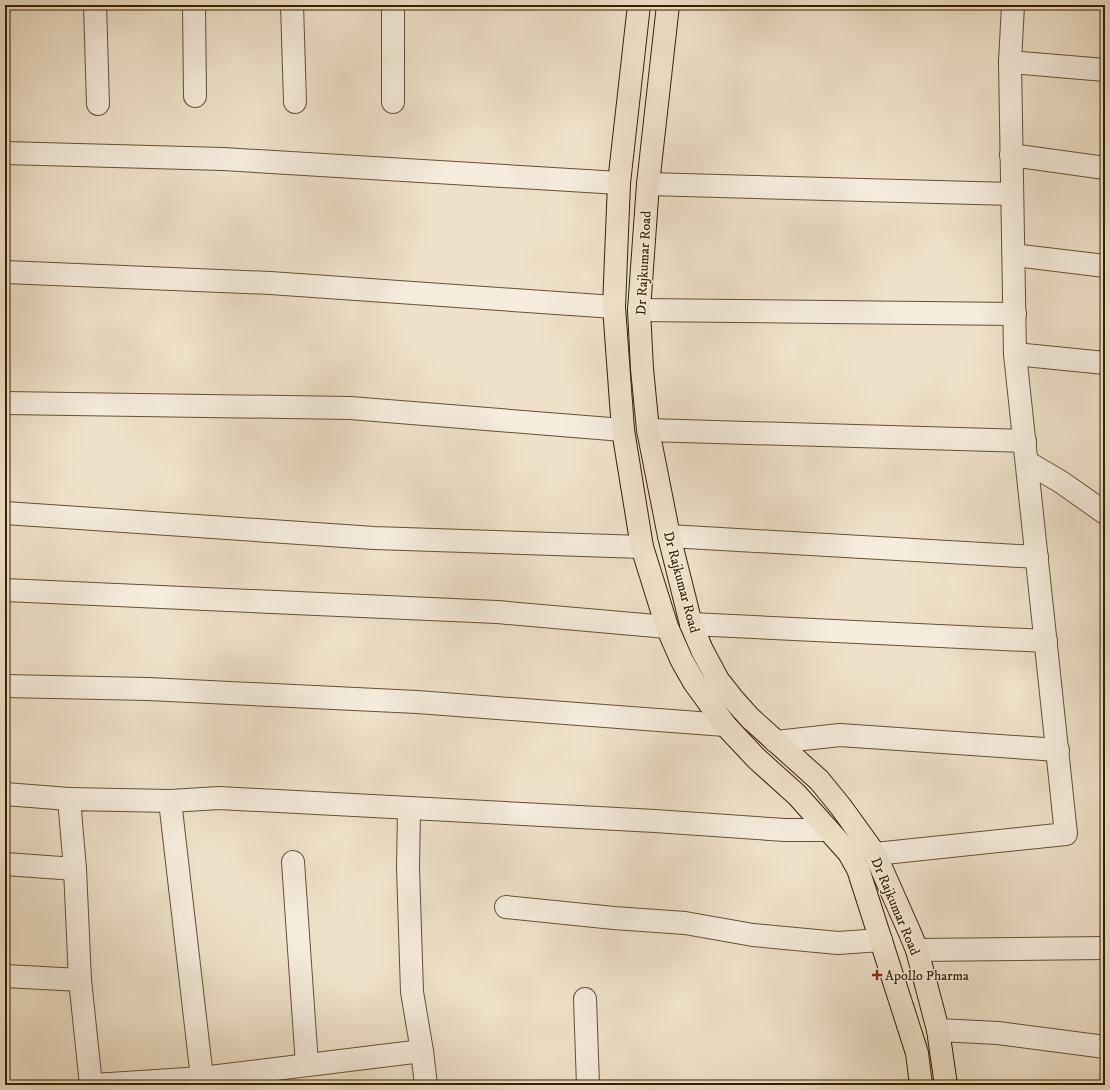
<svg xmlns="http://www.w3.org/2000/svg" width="1110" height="1090" font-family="'IM FELL DW Pica',serif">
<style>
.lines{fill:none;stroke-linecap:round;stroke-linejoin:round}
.minor-casing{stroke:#665032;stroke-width:24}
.major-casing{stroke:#392000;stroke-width:24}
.minor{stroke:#f5ecdc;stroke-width:22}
.major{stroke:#efe1c9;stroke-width:22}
.poi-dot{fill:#8f2418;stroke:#f5ecdc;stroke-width:1.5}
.labels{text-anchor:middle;stroke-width:3;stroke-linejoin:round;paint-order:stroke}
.street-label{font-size:14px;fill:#392000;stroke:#f5ecdc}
.poi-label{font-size:14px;fill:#392000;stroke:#f5ecdc;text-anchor:start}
</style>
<rect width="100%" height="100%" fill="#efe1c9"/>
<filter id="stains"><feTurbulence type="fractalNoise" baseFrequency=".005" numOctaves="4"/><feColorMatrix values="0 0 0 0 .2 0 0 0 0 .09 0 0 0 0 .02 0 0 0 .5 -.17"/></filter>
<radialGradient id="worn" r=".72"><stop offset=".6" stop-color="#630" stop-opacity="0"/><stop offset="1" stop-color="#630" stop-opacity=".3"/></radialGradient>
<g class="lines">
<defs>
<g id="minor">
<path d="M95,5L98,104"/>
<path d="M194,5L195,96"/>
<path d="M292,5L295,102"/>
<path d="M393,5V102"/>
<path d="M1010,62L1105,70"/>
<path d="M5,153L223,159L619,183"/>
<path d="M1011,155L1105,168"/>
<path d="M648,184L1012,194"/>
<path d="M1014,255L1105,266"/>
<path d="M5,272L270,283L614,307"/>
<path d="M639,310L1015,314"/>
<path d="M1015,354L1105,363"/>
<path d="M5,403L350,408L623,430"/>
<path d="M648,430L1025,441"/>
<path d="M1027,462L1061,482L1105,513"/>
<path d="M5,513L374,538L642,547"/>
<path d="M669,536L1037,557"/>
<path d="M5,590L497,612L667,627"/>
<path d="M691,624L1046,641"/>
<path d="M5,686L148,689L417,702L725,725"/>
<path d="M776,742L840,735L1058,750"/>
<path d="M5,794L69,799"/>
<path d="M170,801L202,1078"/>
<path d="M409,809L408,868L412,992L422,1051L426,1085"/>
<path d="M875,854L1066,834L1015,354L1010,62L1013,5"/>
<path d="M293,862L307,1065"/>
<path d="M5,864L75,869"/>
<path d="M506,907L614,918L685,923L753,935L838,943L881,940"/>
<path d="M917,950L1105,948"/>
<path d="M5,976L80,980"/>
<path d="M585,999L588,1085"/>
<path d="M938,1030L998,1033L1105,1047"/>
<path d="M91,1085L80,980L75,869L69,799L170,801L219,798L655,821L785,830H828"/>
<path d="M94,1085L202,1078L422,1051"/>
</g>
<g id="major">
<path d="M639,5L619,183L614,307L623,430L642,547L667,627L681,659L694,682L725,725L757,759L797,795L849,853L858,869L917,1053L921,1085"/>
<path d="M668,5L648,184L639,310L642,369L648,430L669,536L691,624L702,650L718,680L733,699L750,718L819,780L841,807L875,854L910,933L917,950L938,1030L946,1085"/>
</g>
</defs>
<use href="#minor" class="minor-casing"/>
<use href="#major" class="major-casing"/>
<use href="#minor" class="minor"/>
<use href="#major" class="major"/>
</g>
<path class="poi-dot" d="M875 969h4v4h4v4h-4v4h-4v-4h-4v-4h4z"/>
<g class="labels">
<g class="street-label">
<text transform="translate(643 263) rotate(-87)" y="5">Dr Rajkumar Road</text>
<text transform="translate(682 582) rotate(75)" y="5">Dr Rajkumar Road</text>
<text transform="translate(896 906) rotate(67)" y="5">Dr Rajkumar Road</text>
</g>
<g class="poi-label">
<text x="885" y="980">Apollo Pharma</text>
</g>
</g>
<rect width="1110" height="1090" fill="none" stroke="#efe1c9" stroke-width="20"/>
<rect x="6" y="6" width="1098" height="1078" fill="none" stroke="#392000" stroke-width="2"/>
<rect x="10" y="10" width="1090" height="1070" fill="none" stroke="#392000"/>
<rect width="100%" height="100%" filter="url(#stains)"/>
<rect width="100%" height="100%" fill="url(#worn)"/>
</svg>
